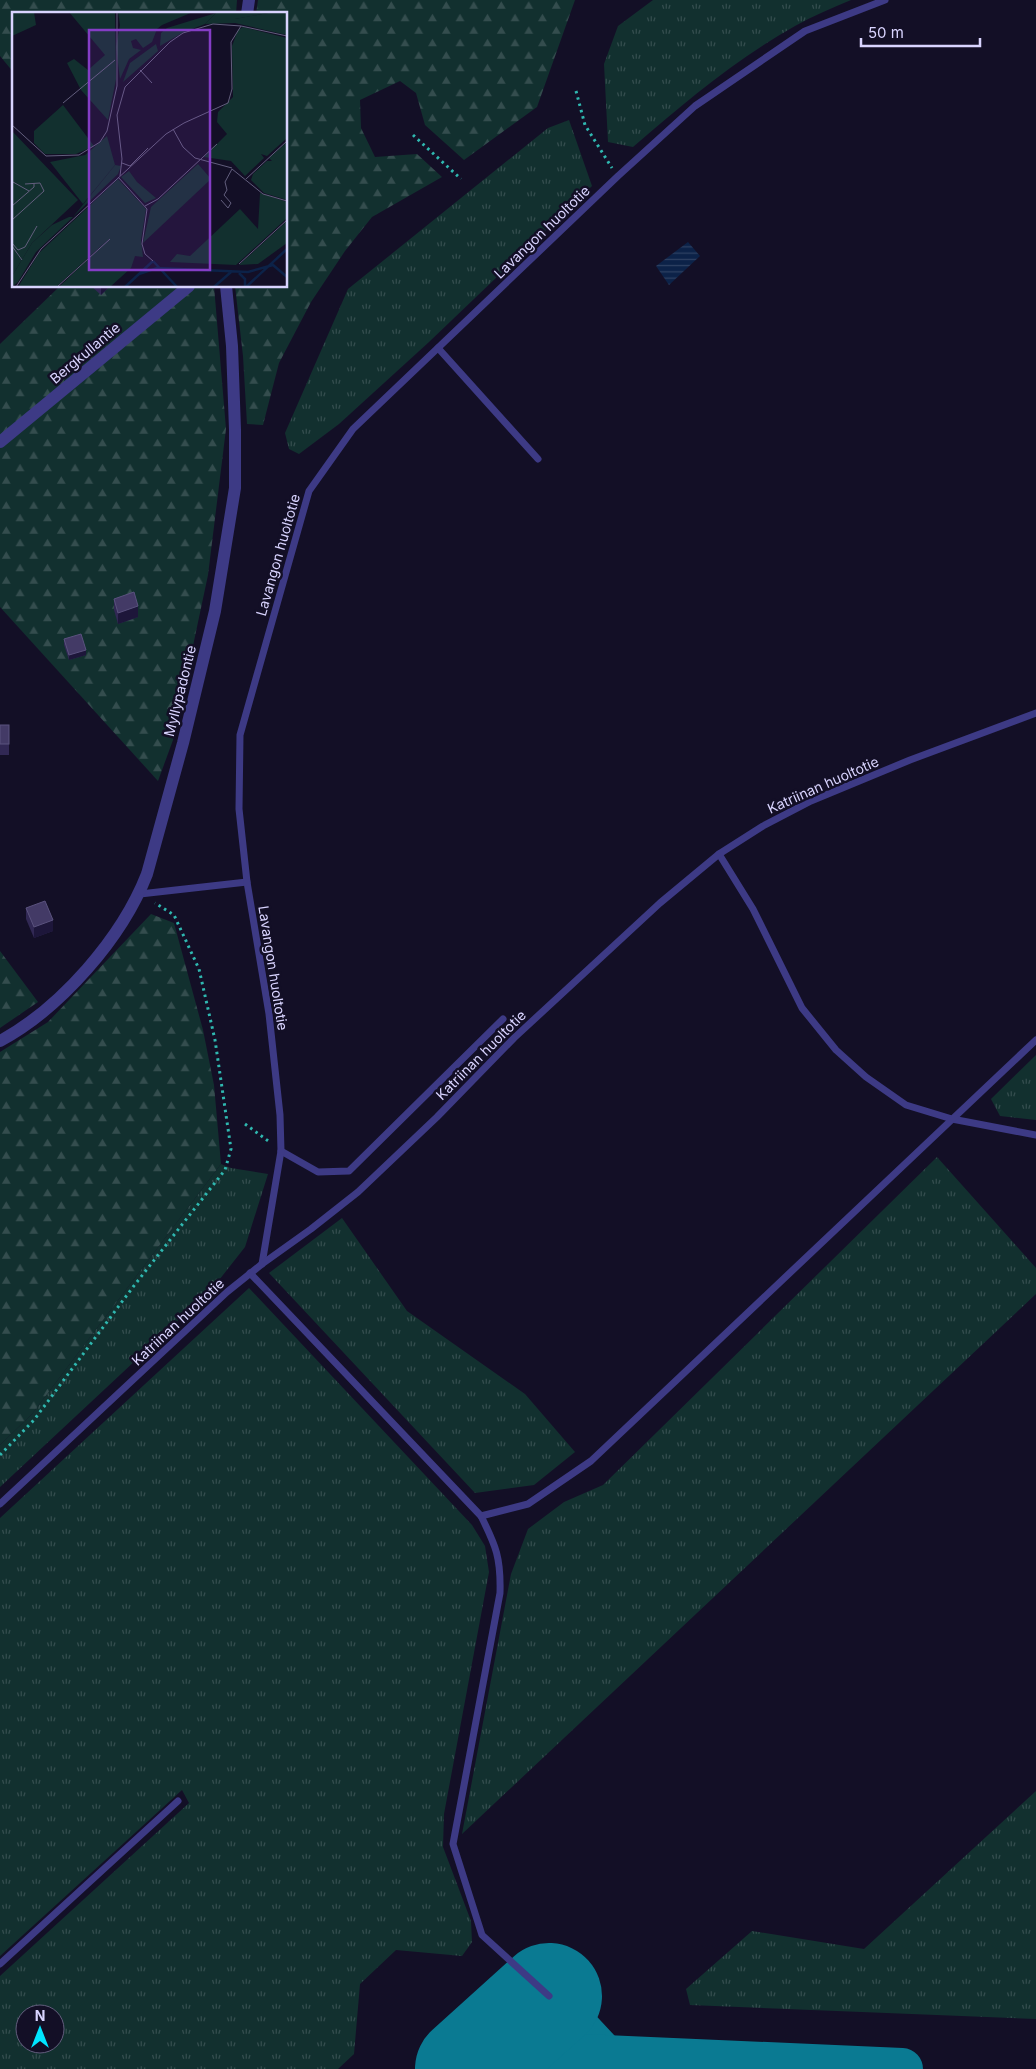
<svg xmlns="http://www.w3.org/2000/svg" width="1036" height="2069" font-family="Inter,sans-serif">
<style>
.grass{fill:url(#grass-tufts);fill-rule:evenodd}
.forest{fill:url(#forest-firs)}
.water{fill:url(#water-rules)}
.lines{fill:none;stroke-linecap:round;stroke-linejoin:round}
.taxiway{stroke:#0a7a92;stroke-width:42}
.runway{stroke:#0a7a92;stroke-width:106}
.path{stroke:#2fb8b0;stroke-width:3;stroke-dasharray:2.5 4;stroke-linecap:butt}
.service{stroke:#3d3a85;stroke-width:7}
.minor{stroke:#3d3a85;stroke-width:12}
.wall{fill:#312854}
.shaded-wall{fill:#1d163a}
.building{fill:#433a66;stroke:#5a527e}
.labels{text-anchor:middle;stroke-width:5;stroke-linejoin:round;paint-order:stroke}
.street-label{font-size:14px;fill:#d9d4ff;stroke:#130f26}
.inset-river{fill:none;stroke:#0c2248;stroke-width:2.5}
.inset-road{fill:none;stroke:#625e7d;stroke-width:1}
.view{fill:#843dc5;fill-opacity:0.15;stroke:#843dc5;stroke-width:2.5}
.inset-edge{fill:none;stroke:#d9d4ff;stroke-width:2.5}
</style>
<defs>
<pattern id="grass-tufts" width="24" height="20" patternUnits="userSpaceOnUse" patternTransform="scale(1.25)"><rect width="24" height="20" fill="#12302f"/><path d="M3 7l-1-3M5 7V3M7 7l1-3M15 17l-1-3M17 17v-4M19 17l1-3" fill="none" stroke="#344d4e"/></pattern>
<pattern id="forest-firs" width="22" height="20" patternUnits="userSpaceOnUse" patternTransform="scale(1.25)"><rect width="22" height="20" fill="#12302f"/><path d="M5 1l3.5 6h-7zM16 11l3.5 6h-7z" fill="#344d4e"/></pattern>
<pattern id="water-rules" width="6" height="5" patternUnits="userSpaceOnUse" patternTransform="scale(1.25)"><rect width="6" height="5" fill="#0c2248"/><path d="M0 2.5h6" fill="none" stroke="#2f4163"/></pattern>
</defs>
<rect width="100%" height="100%" fill="#130f26"/>
<g class="grass">
<path d="M653,0H851C832,8 813,16 795,26C736,59 684,103 633,147L608,142L604,64L618,26Z"/>
<path d="M569,120L592,186L429,342L339,424L299,454L289,449L285,433L348,289L548,128Z"/>
<path d="M1036,1055V1120L1000,1116L991,1099Z"/>
<path d="M937,1157L1036,1268V1294L462,1834L511,1574L528,1529L564,1502L603,1485Z"/>
<path d="M221,1164L231,1168L268,1174L245,1247L212,1289L0,1487V1445L32,1414Z"/>
<path d="M342,1218L407,1311L525,1394L575,1452L534,1485L475,1493L269,1273Z"/>
<path d="M249,1288L472,1525L485,1546L489,1572L444,1814L443,1847L471,1921L472,1942L462,1956L396,1950L360,1984L354,2054L338,2069H0V1976L189,1803L182,1790L0,1956V1518ZM25,2014H55V2044H25Z"/>
<path d="M1036,1791V2019L690,2005L686,1989L752,1931L864,1949Z"/>
</g>
<g class="forest">
<path d="M0,0H237L236,14H14V73L0,56Z"/>
<path d="M258,0H575L537,107L464,160L425,125L416,93L400,81L360,100L361,128L375,157L417,154L442,177L372,217L345,251L311,302L279,363L263,425L247,424L243,356L235,286H286V14H256Z"/>
<path d="M60,286H214L226,429L208,575L173,740L158,781L0,607V344Z"/>
<path d="M151,914L174,923L203,1030L214,1085L221,1164L32,1414L0,1445V1052L48,1022Z"/>
<path d="M0,951L38,1002L0,1028Z"/>
</g>
<path class="water" d="M688,242L700,256L669,285L656,266Z"/>
<g class="lines">
<g class="taxiway">
<path d="M549,1996L617,2069"/>
<path d="M499,2069L534,2059L582,2055L902,2069"/>
</g>
<path class="runway" d="M468,2069L549,1996"/>
<g class="path">
<path d="M576,91L585,125L612,168"/>
<path d="M413,135L461,179"/>
<path d="M245,1124L271,1143"/>
<path d="M0,1455L34,1420L133,1287L225,1170L231,1149L215,1040L199,969L174,915L155,903"/>
</g>
<g class="service">
<path d="M438,348L538,459"/>
<path d="M719,854L753,909L802,1008L836,1050L866,1077L906,1105L952,1119L1036,1135"/>
<path d="M140,894L247,882"/>
<path d="M281,1151L318,1172L349,1171L503,1019"/>
<path d="M262,1264L281,1151L280,1115L269,1014L247,882L239,809L240,735L309,491L353,429L618,176L695,106L805,31L885,0"/>
<path d="M250,1273L481,1516C496,1546 501,1558 500,1593L453,1844L482,1935L549,1996"/>
<path d="M0,1504L227,1292L262,1264L311,1229L358,1192L437,1117L514,1038L660,903L719,854L763,826L811,801L910,760L1036,713"/>
<path d="M481,1516L528,1504L591,1461L1036,1040"/>
<path d="M0,1964L178,1801"/>
</g>
<g class="minor">
<path d="M247,14L249,0"/>
<path d="M0,442L189,286"/>
<path d="M0,1041C61,1008 122,938 147,874L183,743L215,611L235,488V430L232,346L226,286"/>
</g>
</g>
<g class="wall">
<path d="M91,286H110L101,295Z"/>
<path d="M114,599L138,617L118,624L114,610Z"/>
<path d="M64,639L86,655L69,660L64,645Z"/>
<rect x="0" y="725" width="9" height="30"/>
<path d="M26,908L53,931L34,938L26,919Z"/>
</g>
<g class="shaded-wall">
<path d="M101,286H110L101,295Z"/>
<path d="M138,606V617L118,624V613Z"/>
<path d="M86,650V655L69,660V655Z"/>
<path d="M53,920V931L34,938V927Z"/>
</g>
<g class="building">
<path d="M134,592L138,606L118,613L114,599Z"/>
<path d="M81,634L86,650L69,655L64,639Z"/>
<rect x="0" y="725" width="9" height="19"/>
<path d="M45,901L53,920L34,927L26,908Z"/>
</g>
<g class="labels">
<g class="street-label">
<text transform="translate(542 232) rotate(-44)" y="5">Lavangon huoltotie</text>
<text transform="translate(85 353) rotate(-40)" y="5">Bergkullantie</text>
<text transform="translate(278 555) rotate(-74)" y="5">Lavangon huoltotie</text>
<text transform="translate(180 691) rotate(-76)" y="5">Myllypadontie</text>
<text transform="translate(823 785) rotate(-24)" y="5">Katriinan huoltotie</text>
<text transform="translate(273 968) rotate(81)" y="5">Lavangon huoltotie</text>
<text transform="translate(481 1055) rotate(-45)" y="5">Katriinan huoltotie</text>
<text transform="translate(178 1322) rotate(-43)" y="5">Katriinan huoltotie</text>
</g>
</g>
<g transform="translate(12 12)">
<rect width="275" height="275" fill="#130f26"/>
<path d="M0,0H22L24,13L0,24ZM261,0H275V23L223,11L222,7ZM204,1L193,12L170,21L148,34L149,21L155,16ZM231,15L275,26V126L255,144L249,142L252,146L233,164L219,149L192,145L215,122L205,110L206,100L221,85L220,34L226,18ZM144,32L146,39L111,70L118,51ZM275,130V188L252,181L239,168L241,162L255,149H260L257,146ZM186,152L199,167L131,231L139,195ZM103,153L109,154L106,162L61,205ZM117,159L125,170L144,186L133,191L109,165ZM106,167L134,197L129,228L131,245L123,244L119,256L98,275H47L98,226L44,275H6L27,241ZM248,181L275,190V206L224,253L158,250L165,242L178,244L228,197L246,217ZM275,209V231L246,252L227,253Z" fill="#12302f"/>
<path d="M57,0H103L104,67L96,108L69,78L55,51L62,47L76,58L93,43ZM106,0H181L150,13L145,17L140,30L131,36L124,27L119,29L121,36L129,38L117,47L108,67L104,35L108,13ZM205,0H261L223,7V11L193,12ZM51,93L82,134L64,142H33L22,131V119ZM95,124L103,153L71,192L38,150L73,143ZM57,205H61L24,240L6,270L0,275V264L20,231L40,213Z" fill="#12302f"/>
<path d="M0,119L66,188L20,231L0,264Z" fill="#12302f"/>
<path class="inset-river" d="M141,249L165,275M227,261L233,267V275M127,262L145,256L236,260L261,253L275,265M113,275L141,249M202,275L219,260M234,275L275,237"/>
<path class="inset-road" d="M128,58L140,71M51,91L103,48M0,113L34,144L67,143L88,130L95,119L105,74V0M161,117L171,135L183,146L220,156M110,151L118,154L136,136M108,164L110,147L105,103L113,75L158,30L171,21L201,12L229,14L275,24M106,165L135,197L130,232L133,242L141,249M234,167L275,129M1,170L17,179M209,188L216,196L219,191L212,183L215,178L213,170L220,157L251,182L275,189M0,194L22,175V171M133,194L146,187L205,132M0,208L32,179L28,171L13,172M0,231L6,238L13,235L25,214M0,234L10,248M227,252L275,208M4,275L29,237L154,122L172,111L216,91L220,77L219,30L229,14M45,275L98,227"/>
<path class="view" d="M77,18H198V258H77Z"/>
<rect width="275" height="275" class="inset-edge"/>
</g>
<g transform="translate(40 2029)"><circle r="24" fill="#130f26" stroke="#625e7d"/>
<path d="M0-4L9 19L0 12L-9 19Z" fill="#00e5ff"/>
<text y="-8" font-size="14" font-weight="bold" text-anchor="middle" fill="#d9d4ff">N</text>
</g>
<path d="M861 38v8h119v-8" fill="none" stroke="#d9d4ff" stroke-width="2.5"/>
<text x="868" y="38" font-size="15" fill="#d9d4ff" stroke="#130f26" stroke-width="4" paint-order="stroke">50 m</text>
</svg>
